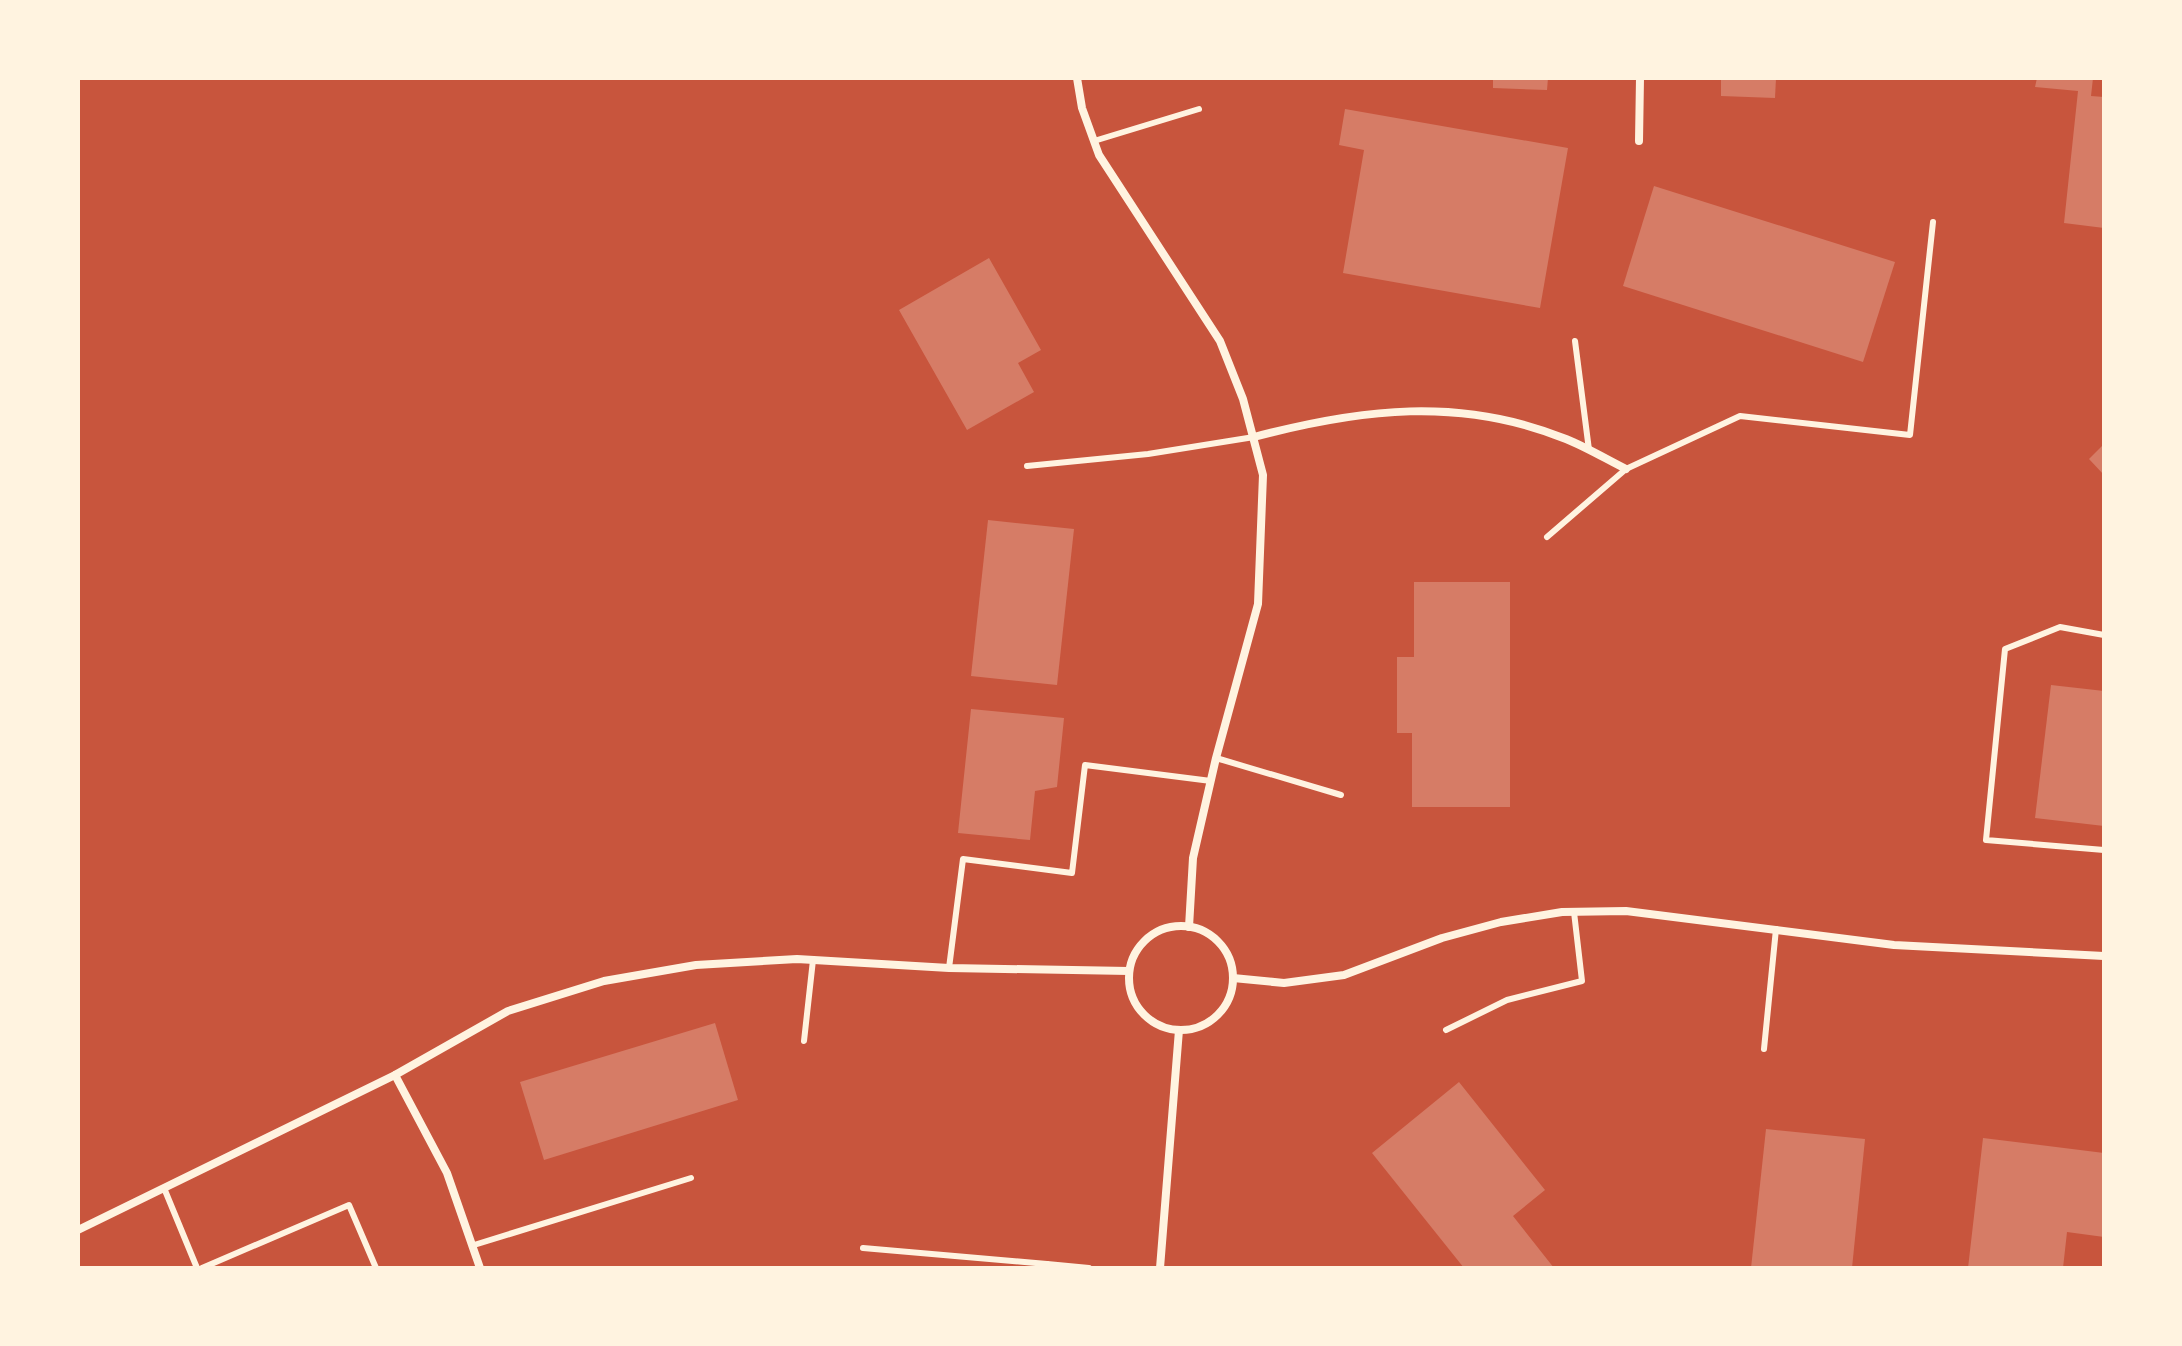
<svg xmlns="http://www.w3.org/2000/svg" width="2182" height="1346" font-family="Barlow,sans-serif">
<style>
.building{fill:#d67c66}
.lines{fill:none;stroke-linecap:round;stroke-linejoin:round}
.service{stroke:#fff3e0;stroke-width:6}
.minor{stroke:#fff3e0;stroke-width:8}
</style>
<rect width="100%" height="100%" fill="#c8553d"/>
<g class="building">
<path d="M1493,78H1548L1547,90L1493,88Z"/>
<path d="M1721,78H1776L1775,98L1721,96Z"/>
<path d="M2037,78H2093L2091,96L2104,97V228L2064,223L2078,91L2035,87Z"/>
<path d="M1345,109L1568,148L1540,308L1343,273L1364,150L1339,145Z"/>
<path d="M1654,186L1895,262L1863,362L1623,286Z"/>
<path d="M989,258L1041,350L1018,363L1034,392L967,430L899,310Z"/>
<path d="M2104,444V475L2089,459Z"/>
<path d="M988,520L1074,529L1057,685L971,676Z"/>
<path d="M1414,582H1510V807H1412V733H1397V657H1414Z"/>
<path d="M2051,685L2104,691V826L2035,818Z"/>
<path d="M971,709L1064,718L1057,787L1035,791L1030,840L958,833Z"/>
<path d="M715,1023L738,1100L544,1160L520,1082Z"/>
<path d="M1459,1082L1545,1190L1513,1216L1554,1268H1464L1372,1153Z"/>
<path d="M1766,1129L1865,1139L1852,1268H1751Z"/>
<path d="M1983,1138L2104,1153V1237L2067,1232L2063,1268H1968Z"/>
</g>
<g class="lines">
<g class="service">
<path d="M1094,141L1199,109"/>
<path d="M1575,341L1589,450"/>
<path d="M1027,466L1148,454L1254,437"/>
<path d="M1547,537L1626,469L1740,416L1910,435L1933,222"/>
<path d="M2104,635L2060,627L2005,649L1986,840L2104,850"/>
<path d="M1216,758L1341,795"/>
<path d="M949,968L963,859L1072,873L1085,765L1211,781"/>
<path d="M1446,1030L1507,1000L1582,981L1574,912"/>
<path d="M804,1041L813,960"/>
<path d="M1764,1049L1776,929"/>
<path d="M164,1188L197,1268"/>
<path d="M474,1245L691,1178"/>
<path d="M863,1248L1047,1264V1268"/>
<path d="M1047,1264L1089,1268"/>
<path d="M202,1268L349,1205L376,1268"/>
</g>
<g class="minor">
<path d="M1077,78L1082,108L1099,155L1220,341L1243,399L1263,475L1258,604L1216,758L1193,858L1189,927"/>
<path d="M1639,141L1640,78"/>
<path d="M1254,437C1360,409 1460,396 1566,439C1586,447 1606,459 1626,469"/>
<circle cx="1181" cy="978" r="52"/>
<path d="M1233,978L1284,983L1344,975L1442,938L1501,922L1562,912L1626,911L1894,945L2104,956"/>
<path d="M395,1075L447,1173L480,1268"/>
<path d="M78,1230L395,1075L508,1011L604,981L696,965L797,959L949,968L1129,971"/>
<path d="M1160,1268L1179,1030"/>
</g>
</g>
<rect width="2182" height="1346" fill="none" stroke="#fff3e0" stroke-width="160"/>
</svg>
